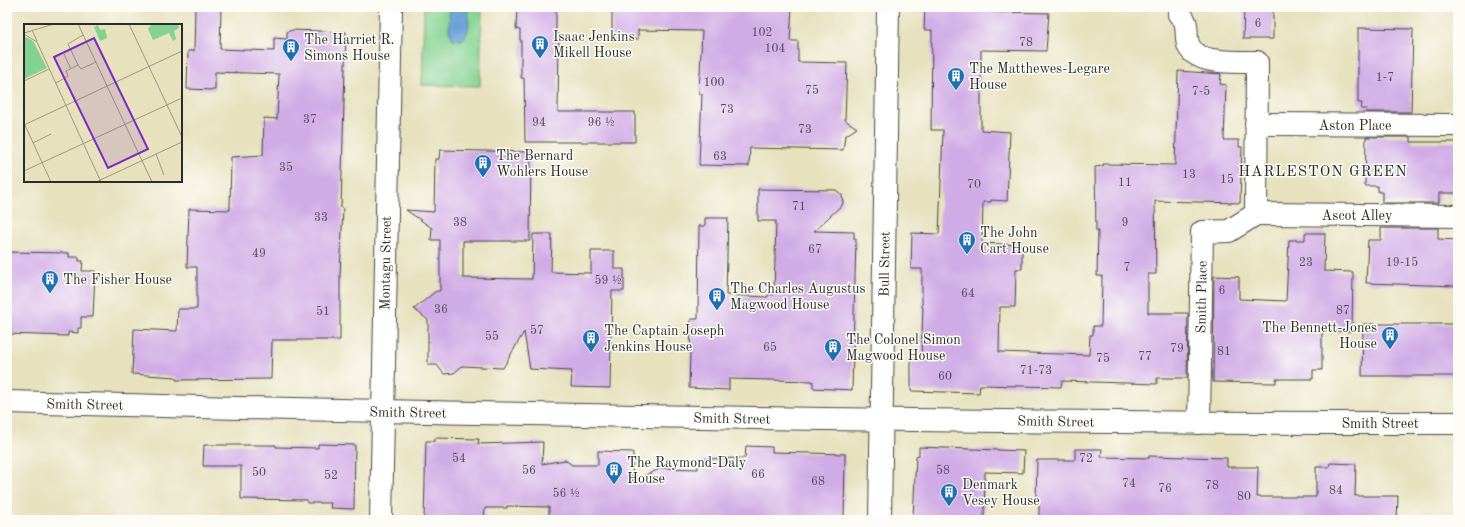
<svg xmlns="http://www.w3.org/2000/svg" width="1465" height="527" font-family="'Old Standard TT',serif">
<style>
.green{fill:#84d291;stroke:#587e5e}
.water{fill:#6aa1d8;stroke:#4a6682}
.building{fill:#d0ace6}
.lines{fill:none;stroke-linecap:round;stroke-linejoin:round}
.minor-casing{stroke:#474641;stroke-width:24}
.minor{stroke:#fff;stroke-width:22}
.labels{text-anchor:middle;stroke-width:3;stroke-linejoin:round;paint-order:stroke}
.number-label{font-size:12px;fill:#544b5a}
.poi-label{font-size:14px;fill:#2b2b2b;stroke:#fdfcf7;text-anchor:start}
.street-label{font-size:14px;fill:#2b2b2b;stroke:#fdfcf7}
.neighbourhood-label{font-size:15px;letter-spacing:1px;fill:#2b2b2b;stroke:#fdfcf7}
.inset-road{fill:none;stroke:#9c9883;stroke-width:1}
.view{fill:#7b2cbf;fill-opacity:0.15;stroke:#7b2cbf;stroke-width:2}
.inset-edge{fill:none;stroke:#2b2b2b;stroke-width:2}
</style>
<rect width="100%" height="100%" fill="#fdfcf7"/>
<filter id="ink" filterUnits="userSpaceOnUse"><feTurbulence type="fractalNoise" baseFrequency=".025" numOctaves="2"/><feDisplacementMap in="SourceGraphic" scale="8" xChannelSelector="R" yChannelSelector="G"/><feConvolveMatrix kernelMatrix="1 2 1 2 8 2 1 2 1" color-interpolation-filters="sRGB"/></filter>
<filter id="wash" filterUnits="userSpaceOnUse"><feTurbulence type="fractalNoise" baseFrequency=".012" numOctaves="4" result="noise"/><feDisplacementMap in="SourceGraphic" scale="16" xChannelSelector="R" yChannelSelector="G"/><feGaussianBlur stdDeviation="0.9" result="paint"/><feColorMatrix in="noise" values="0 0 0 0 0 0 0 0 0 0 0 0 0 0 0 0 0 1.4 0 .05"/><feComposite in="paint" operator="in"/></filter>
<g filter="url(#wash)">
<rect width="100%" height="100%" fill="#e7e1be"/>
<path class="green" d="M424,7H482L480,86L422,85Z"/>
<path class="water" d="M450,7H467C469,18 471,34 461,40L453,39L449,31Z"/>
<g id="blocks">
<g class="building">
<path d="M195,7H221L220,49L274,51V38L287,39V32L292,30L346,32L341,208L343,209L340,275V340H272L271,379L176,380V377L132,374L134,329L177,331L178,309H197V267H187L189,209L230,210L231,157L263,155L264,118L277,119L279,74L215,72V90L187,89L188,51H194Z"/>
<path d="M517,7H556V34H559L558,112H635V142H525L524,78H521V40H520V30L516,29Z"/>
<path d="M612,7H792L790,41H798V62L847,63L845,120L857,128L845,136L843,150L750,148L749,166L699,165L702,94H699L702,31L638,30V39H612Z"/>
<path d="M925,7H993V12L1049,13L1046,51L981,50V130L1010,132L1007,201L991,200V202H983L982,243L1022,245V269H1016L1015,307H1000L999,352L1089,355L1090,335H1093V326H1101L1102,276H1097L1098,231H1096L1095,167L1103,166V164L1175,165L1178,71L1221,74L1220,84L1226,85L1224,140H1239V147H1242L1240,203L1155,201L1156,274H1148V313H1188L1187,378H1157V384L1062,381L1061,387L980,385L979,393L911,391V359H921L923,307H922V269H911L912,233L939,234L943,130H931L932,30H924Z"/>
<path d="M1244,7H1273V39H1243Z"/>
<path d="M1358,28L1413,29L1411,112H1366L1367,109H1361L1362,103H1358Z"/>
<path d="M1366,137H1411V142H1458V193H1439V203H1382V192H1378V186H1365Z"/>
<path d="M440,150L531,152L530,241H463V278L532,279L533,234H552L551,272L591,273V251H614V269H624V291H612L610,388L571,387L572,371L530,369L524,332L503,368L462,366L454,373L444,374L437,365H428V320L414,309L436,291H440V240H431L432,228L406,210L434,212L435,159H439Z"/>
<path d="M758,189L836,190L842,195L843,204L814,231L854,232V239H856L852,390L813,388V381L729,379V390L689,388L691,319H698L699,226H705V218H728L726,295L768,297V294L774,295L776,221H758Z"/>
<path d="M1381,228H1438V239L1458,240V286L1366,283L1368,240H1381Z"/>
<path d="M1305,233H1325L1324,271L1353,272L1352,331H1322V370H1313V379H1276V383L1213,382L1214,276L1239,277V299L1286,301L1289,240H1305Z"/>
<path d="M7,252L69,253V257H79V261H83L82,271H95L93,317H81V328H78V333L68,332V336L7,334Z"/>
<path d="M1363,324H1458V376H1362Z"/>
<path d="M435,438L479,439L478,444L543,442L542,464L565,460L572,465H598V451L633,452L632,481L662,468L698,469V459L745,458L746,446L772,447V452L845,454L844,520H549V507L507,506V508H485L484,520H424L426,441H435Z"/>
<path d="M318,444L355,445L354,509L330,508L331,503H307V500L241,499V466H203L204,445H276V447L318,448Z"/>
<path d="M919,447L1024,451L1023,473L985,472L984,518H913L916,456L919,455Z"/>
<path d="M1075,449H1102L1101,457L1149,458V456L1227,458V467H1258L1257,497H1316V467H1329L1330,463L1356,464L1355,496H1398L1397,520H1039V501H1036L1037,460H1075Z"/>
</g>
</g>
</g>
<g filter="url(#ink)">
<use href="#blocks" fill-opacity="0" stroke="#474641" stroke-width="1"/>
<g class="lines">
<defs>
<g id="minor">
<path d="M1179,7V14C1188,21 1186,28 1187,39C1189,67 1237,61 1257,62L1256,214"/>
<path d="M1256,124L1454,125"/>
<path d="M1256,214L1458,216"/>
<path d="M7,402C491,415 974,424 1458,423"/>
<path d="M1199,423L1202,232L1229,231L1256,214"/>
<path d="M381,520L391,7"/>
<path d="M880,520L888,7"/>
</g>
</defs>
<use href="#minor" class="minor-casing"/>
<use href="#minor" class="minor"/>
</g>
</g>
<defs>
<symbol id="building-pin" viewBox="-11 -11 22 30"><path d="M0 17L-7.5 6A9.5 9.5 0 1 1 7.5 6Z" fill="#1f6fb2" stroke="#fdfcf7"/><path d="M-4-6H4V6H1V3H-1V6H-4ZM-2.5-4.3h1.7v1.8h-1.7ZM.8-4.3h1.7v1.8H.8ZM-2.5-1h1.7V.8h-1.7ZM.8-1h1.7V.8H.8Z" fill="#fff"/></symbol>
</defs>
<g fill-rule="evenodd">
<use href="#building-pin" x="530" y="34" width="20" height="27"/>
<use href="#building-pin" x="281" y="37" width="20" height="27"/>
<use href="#building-pin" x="946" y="66" width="20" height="27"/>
<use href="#building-pin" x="473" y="153" width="20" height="27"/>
<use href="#building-pin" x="957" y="230" width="20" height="27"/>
<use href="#building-pin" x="40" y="269" width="20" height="27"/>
<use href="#building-pin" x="707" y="286" width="20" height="27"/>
<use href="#building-pin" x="1380" y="325" width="20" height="27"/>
<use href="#building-pin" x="581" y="328" width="20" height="27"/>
<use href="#building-pin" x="823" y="337" width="20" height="27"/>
<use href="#building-pin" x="604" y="460" width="20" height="27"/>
<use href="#building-pin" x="939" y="482" width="20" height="27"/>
</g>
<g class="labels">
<g class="number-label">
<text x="1258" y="27">6</text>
<text x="762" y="36">102</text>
<text x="1026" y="46">78</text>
<text x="775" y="52">104</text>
<text x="1385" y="81">1-7</text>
<text x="714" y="86">100</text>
<text x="812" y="94">75</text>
<text x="1201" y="95">7-5</text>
<text x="727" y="113">73</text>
<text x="310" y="123">37</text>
<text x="539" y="126">94</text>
<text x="601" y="126">96 ½</text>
<text x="805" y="133">73</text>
<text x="720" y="160">63</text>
<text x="286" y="171">35</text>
<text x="1189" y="178">13</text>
<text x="1227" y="183">15</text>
<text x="1125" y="186">11</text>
<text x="974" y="188">70</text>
<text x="799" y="210">71</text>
<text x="321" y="221">33</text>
<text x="460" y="226">38</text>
<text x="1125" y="226">9</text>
<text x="815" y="253">67</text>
<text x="259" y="257">49</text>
<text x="1306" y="266">23</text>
<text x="1402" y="266">19-15</text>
<text x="1127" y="271">7</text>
<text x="608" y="284">59 ½</text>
<text x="1222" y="294">6</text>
<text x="968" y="297">64</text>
<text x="441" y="313">36</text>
<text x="1343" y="314">87</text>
<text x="323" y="315">51</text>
<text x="537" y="334">57</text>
<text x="492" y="340">55</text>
<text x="770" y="351">65</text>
<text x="1177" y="352">79</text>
<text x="1224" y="355">81</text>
<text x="1145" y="360">77</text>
<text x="1103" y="362">75</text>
<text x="1036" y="374">71-73</text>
<text x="945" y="380">60</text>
<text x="459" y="462">54</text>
<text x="1086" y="462">72</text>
<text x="529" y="474">56</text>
<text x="943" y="474">58</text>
<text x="259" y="476">50</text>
<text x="758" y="478">66</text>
<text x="331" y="479">52</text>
<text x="818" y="485">68</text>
<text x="1129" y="487">74</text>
<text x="1212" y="489">78</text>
<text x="1165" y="492">76</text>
<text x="1336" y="494">84</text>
<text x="566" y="497">56 ½</text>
<text x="1244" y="500">80</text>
</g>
<g class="poi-label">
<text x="553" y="41">Isaac Jenkins<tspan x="553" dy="16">Mikell House</tspan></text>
<text x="304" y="44">The Harriet R.<tspan x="304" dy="16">Simons House</tspan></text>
<text x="969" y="73">The Matthewes-Legare<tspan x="969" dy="16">House</tspan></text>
<text x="496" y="160">The Bernard<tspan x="496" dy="16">Wohlers House</tspan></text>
<text x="980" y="237">The John<tspan x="980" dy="16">Cart House</tspan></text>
<text x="63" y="284">The Fisher House</text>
<text x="730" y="293">The Charles Augustus<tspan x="730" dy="16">Magwood House</tspan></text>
<text x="1377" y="332" text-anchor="end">The Bennett-Jones<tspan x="1377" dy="16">House</tspan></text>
<text x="604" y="335">The Captain Joseph<tspan x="604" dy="16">Jenkins House</tspan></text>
<text x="846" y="344">The Colonel Simon<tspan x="846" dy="16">Magwood House</tspan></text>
<text x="627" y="467">The Raymond-Daly<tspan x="627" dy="16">House</tspan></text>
<text x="962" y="489">Denmark<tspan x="962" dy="16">Vesey House</tspan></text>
</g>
<g class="street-label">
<text x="1355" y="130">Aston Place</text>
<text x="1357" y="220">Ascot Alley</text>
<text transform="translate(385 263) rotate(-89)" y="5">Montagu Street</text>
<text transform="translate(884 264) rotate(-89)" y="5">Bull Street</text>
<text transform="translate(1201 297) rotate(-89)" y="5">Smith Place</text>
<text transform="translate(85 404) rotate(1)" y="5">Smith Street</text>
<text transform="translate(408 412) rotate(1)" y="5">Smith Street</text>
<text transform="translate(732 418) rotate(1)" y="5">Smith Street</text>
<text transform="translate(1056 421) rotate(1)" y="5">Smith Street</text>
<text x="1380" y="428">Smith Street</text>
</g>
<g class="neighbourhood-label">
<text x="1323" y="176">HARLESTON GREEN</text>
</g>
</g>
<g transform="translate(24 24)">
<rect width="158" height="158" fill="#e7e1be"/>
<path d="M128,0H154L155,4L150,7L152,15L149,17L145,9L129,16L124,5ZM74,1L76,6L81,5L83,14L76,17L70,3ZM0,12L9,17L23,44L0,55Z" fill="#84d291"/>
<path class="inset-road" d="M54,0L128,158M105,0L158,113M8,6L13,17M0,9L30,0M0,10L13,18L77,158M59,11L44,20L54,41L57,45L72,38M40,30L47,45M0,57L25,45M32,59L44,52L42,47L54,41M0,99L27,158M0,101L158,27M9,119L27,110M132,130L140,151M0,147L158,74M72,158L158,118"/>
<path class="view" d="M70,14L124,125L84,144L30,33Z"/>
<rect width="158" height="158" class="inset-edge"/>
</g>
<rect width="1465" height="527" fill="none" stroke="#fdfcf7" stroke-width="24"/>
</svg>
